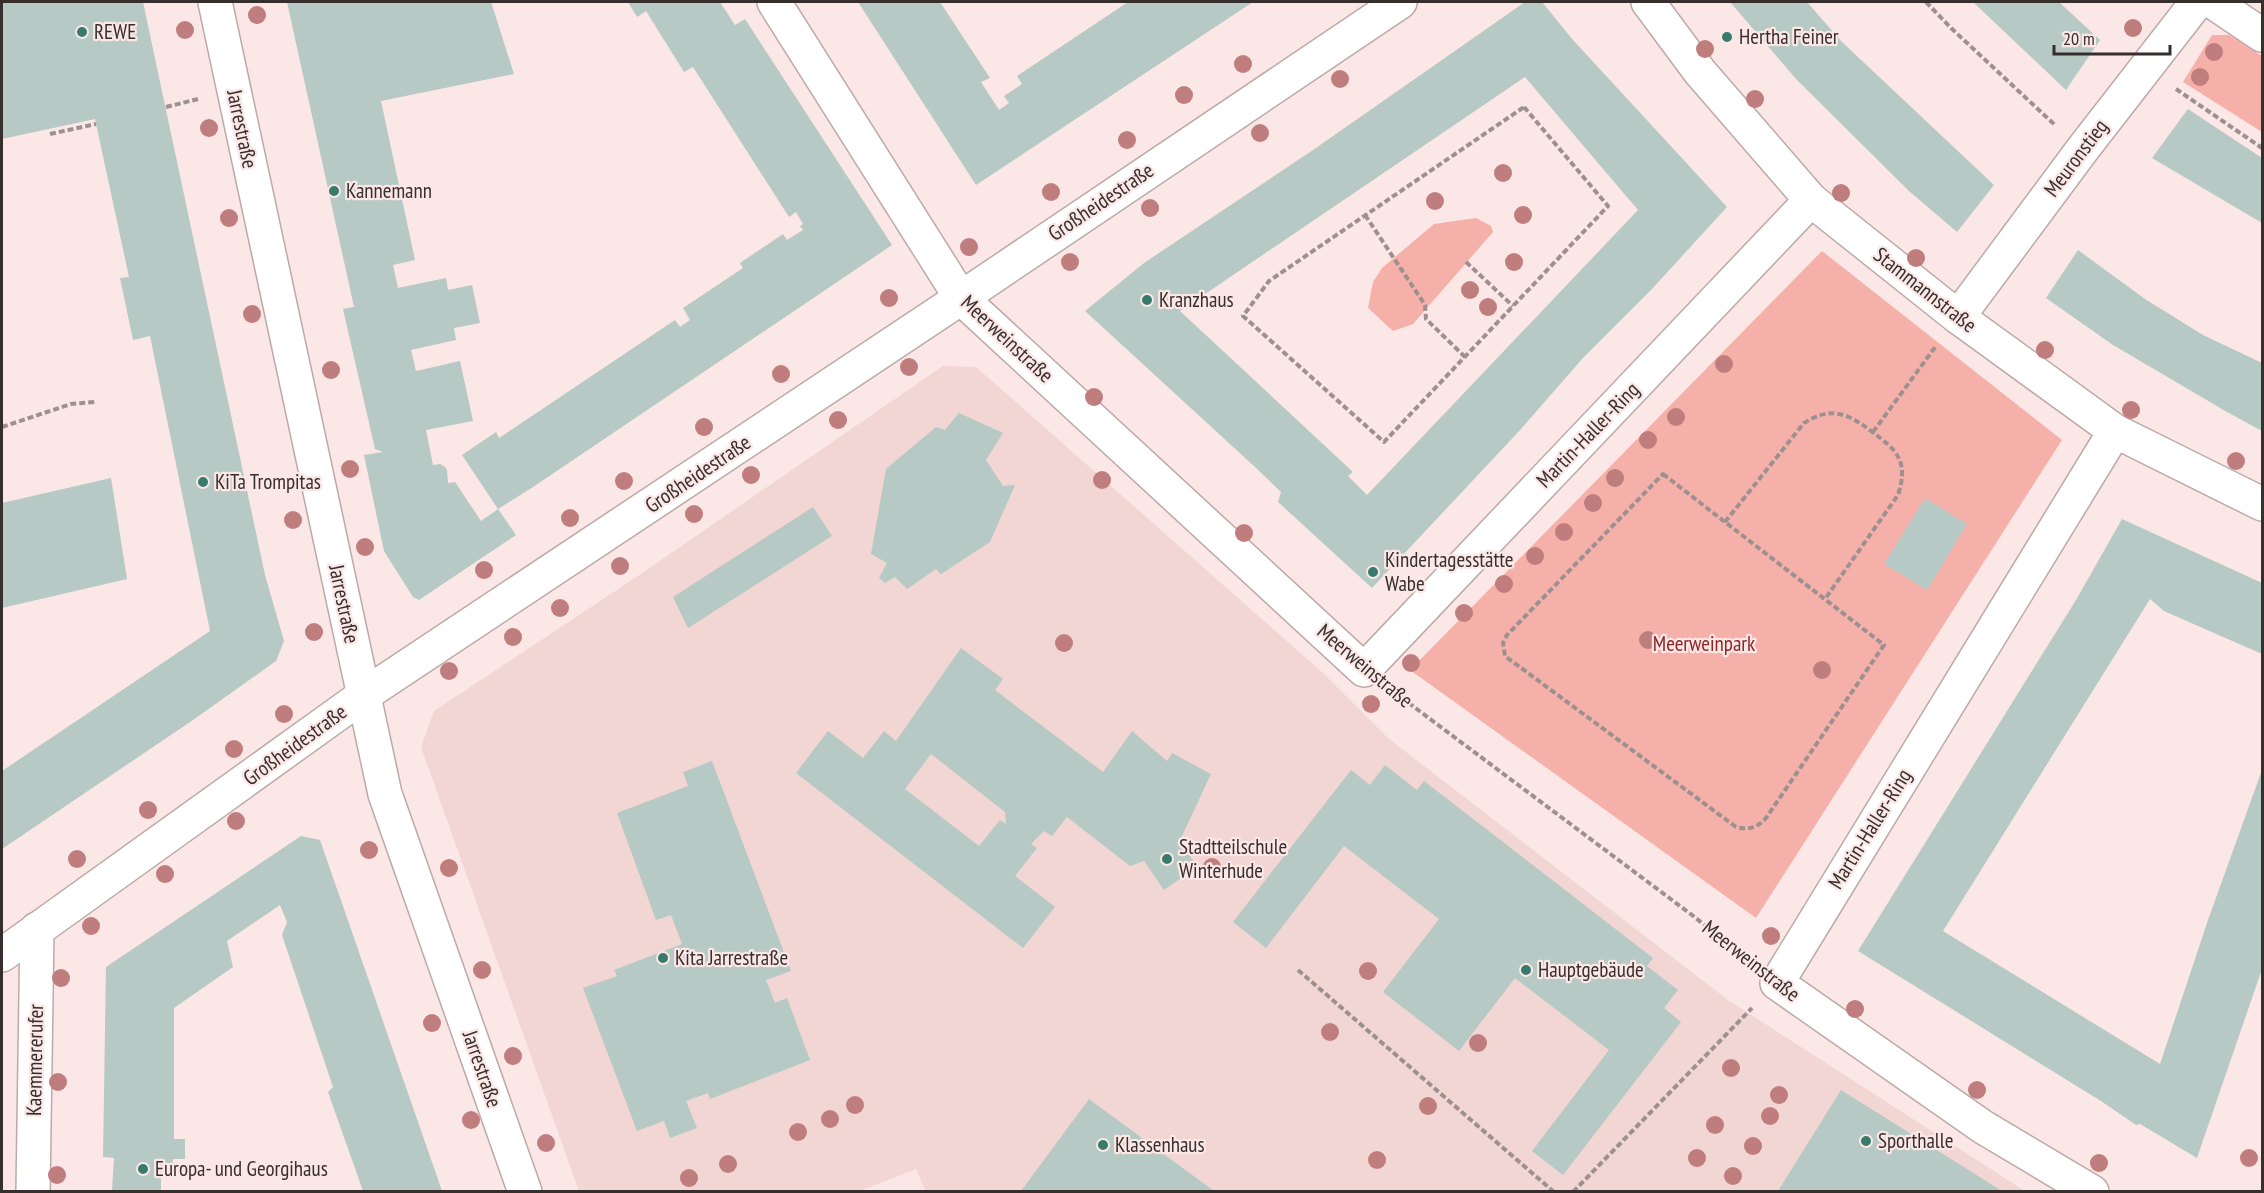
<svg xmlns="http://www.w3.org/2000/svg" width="2264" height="1193" font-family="'PT Sans Narrow',sans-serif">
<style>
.built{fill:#f1d6d3}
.green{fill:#f6b0aa}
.building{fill:#b6c9c4;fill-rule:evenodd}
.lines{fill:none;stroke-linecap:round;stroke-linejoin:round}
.minor-casing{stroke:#bcaaa8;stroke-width:36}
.path{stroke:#9d908e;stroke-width:4;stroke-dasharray:6 3;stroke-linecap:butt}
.minor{stroke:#fff;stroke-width:33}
.tree{fill:#c07d7e}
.poi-dot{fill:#387b6c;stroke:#fbe7e5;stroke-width:2}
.labels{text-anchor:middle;stroke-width:4.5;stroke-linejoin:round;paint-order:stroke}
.poi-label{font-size:21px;fill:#362f2e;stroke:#fbe7e5;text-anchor:start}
.street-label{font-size:21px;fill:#362f2e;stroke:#fbe7e5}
.park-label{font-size:21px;fill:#8f272a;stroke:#fbe7e5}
</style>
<rect width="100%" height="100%" fill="#fbe7e5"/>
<path class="built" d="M943,366L976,367L1322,672L1389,739L1728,1000L2025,1191L926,1192L916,1169L860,1191H579L421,747L434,711L635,578Z"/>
<g class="green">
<path d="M2212,35H2229L2262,56V132L2183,82Z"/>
<path d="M1476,218L1491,226L1493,232L1413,324L1393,331L1368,308L1373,282L1382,268L1434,224Z"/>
<path d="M1822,251L2062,440L1756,918L1410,670Z"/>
</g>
<g class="building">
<path d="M2,2H143L265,575L284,641L276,661L193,720L2,849V771L210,631L150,336L133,340L120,278L129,277L95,119L2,139Z"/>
<path d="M287,2H491L514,74L381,101L415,260L393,265L398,288L446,278L448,290L472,285L480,323L454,328L456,340L411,350L416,371L460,361L473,421L426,430L433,465L440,464L445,467L447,470L448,483L455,482L481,521L498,509L516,535L419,600L413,597L384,551L364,455L383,452L375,449L343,309L354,307Z"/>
<path d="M628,2H720L735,25L745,19L892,245L533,487L498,509L462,455L496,432L499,438L675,320L680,327L690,320L683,308L743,268L740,263L783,234L787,240L803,230L800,226L803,224L796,212L789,217L693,67L684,72L646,11L637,17Z"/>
<path d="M858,2H940L990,78L981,82L999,110L1009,103L1004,96L1022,84L1017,76L1128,2H1253L976,185Z"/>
<path d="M1525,2H1542L1573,40L1727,207L1651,290L1583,358L1521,429L1372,588L1278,502L1281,492L1255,467L1085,311L1144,263L1313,150ZM1525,77L1638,210L1367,495L1348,476L1353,472L1180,311Z"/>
<path d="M1730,2H1807L1842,42L1994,185L1957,232L1909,191L1797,80Z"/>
<path d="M1973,2H2059L2100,40L2066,90Z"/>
<path d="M2188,109L2262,158V223L2152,158Z"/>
<path d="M2078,250L2145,299L2203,335L2262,363V431L2227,412L2113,345L2046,298Z"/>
<path d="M959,413L1003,433L986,460L1003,486L1015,485L990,542L941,574L936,569L907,589L895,577L885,583L879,578L887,563L871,554L886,469L936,427L945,430Z"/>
<path d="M111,478L127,579L2,608V503Z"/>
<path d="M1925,498L1967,524L1927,590L1884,564Z"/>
<path d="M813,507L832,536L688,628L673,597Z"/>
<path d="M2122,519L2262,583V654L2164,611L2150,599L1943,931L2160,1064L2208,920L2262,770V969L2197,1158L2140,1124L2136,1125L2101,1101L1858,951L2076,600Z"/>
<path d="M961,648L1003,679L995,690L1103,772L1132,731L1167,761L1172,753L1211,774L1180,840L1197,867L1164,890L1144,861L1130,866L1067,817L1052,836L1044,831L1031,844L1037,848L1015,876L1055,907L1023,948L796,773L828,731L863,758L884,731L896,741ZM931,754L1005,812L1006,824L1000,820L979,846L905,789Z"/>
<path d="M712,761L791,971L766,980L775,1003L787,998L810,1060L710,1099L708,1093L686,1101L697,1128L670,1138L664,1121L637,1131L583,988L617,976L614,970L682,944L671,915L656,920L617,813L688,786L683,772Z"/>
<path d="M1385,765L1417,790L1424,781L1653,958L1647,966L1678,990L1664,1008L1681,1022L1563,1175L1532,1151L1609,1050L1515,978L1459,1051L1383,992L1439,919L1344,846L1266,948L1233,922L1351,770L1370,785Z"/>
<path d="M301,836L320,840L442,1191H363L328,1092L333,1087L282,935L287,922L280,905L227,941L233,967L174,1008V1139H185V1159H173L172,1178H161V1191H112L114,1158L103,1157L106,967Z"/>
<path d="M1841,1090L2002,1191H1778Z"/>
<path d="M1089,1099L1214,1191H1021Z"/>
</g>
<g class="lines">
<defs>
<g id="minor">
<path d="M215,2L385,794L525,1192"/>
<path d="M774,2L961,298L1364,670L1811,200"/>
<path d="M1648,2L1700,72L1811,200L1958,317L2115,431L2262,504"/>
<path d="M2213,2L2262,35"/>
<path d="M1958,317L2082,150L2197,2"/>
<path d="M2,955L364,695L961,298L1400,2"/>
<path d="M33,1192L37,929"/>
<path d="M2092,1192L1983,1127L1777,983L2115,431"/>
</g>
</defs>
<use href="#minor" class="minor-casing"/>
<g class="path">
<path d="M1926,2L1951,28L2056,126"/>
<path d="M2176,89L2262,148"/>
<path d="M166,107L198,99"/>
<path d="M1524,107L1608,206L1384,442L1243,316L1269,281Z"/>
<path d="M50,134L96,124"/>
<path d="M1365,215L1425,305L1426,319L1465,357"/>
<path d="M1466,262L1513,306"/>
<path d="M2,427L71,404L95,402"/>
<path d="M1873,432L1936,346"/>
<path d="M1663,474L1884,645L1766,818C1757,828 1749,830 1736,827L1505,656L1503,643L1507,635Z"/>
<path d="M1725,522L1804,423C1831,406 1847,413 1871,431C1897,450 1909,461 1898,495L1825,599"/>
<path d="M1394,692L1692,915L1749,961"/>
<path d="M1298,970L1554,1192"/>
<path d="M1573,1192L1752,1008"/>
</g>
<use href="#minor" class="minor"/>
</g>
<g class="tree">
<circle cx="257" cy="15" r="9"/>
<circle cx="2133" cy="28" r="9"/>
<circle cx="185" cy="30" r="9"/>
<circle cx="1705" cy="49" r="9"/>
<circle cx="2214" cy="52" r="9"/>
<circle cx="1243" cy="64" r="9"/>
<circle cx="2200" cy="77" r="9"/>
<circle cx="1340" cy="79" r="9"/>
<circle cx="1184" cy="95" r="9"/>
<circle cx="1755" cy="99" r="9"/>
<circle cx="209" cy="128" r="9"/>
<circle cx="1260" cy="133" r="9"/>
<circle cx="1127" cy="140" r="9"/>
<circle cx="1503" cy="173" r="9"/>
<circle cx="1051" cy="192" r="9"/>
<circle cx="1841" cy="193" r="9"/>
<circle cx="1435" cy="201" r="9"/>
<circle cx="1150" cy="208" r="9"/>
<circle cx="1523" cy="215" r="9"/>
<circle cx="229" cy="218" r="9"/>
<circle cx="969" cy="247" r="9"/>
<circle cx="1916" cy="258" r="9"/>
<circle cx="1070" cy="262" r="9"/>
<circle cx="1514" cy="262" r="9"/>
<circle cx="1470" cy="290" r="9"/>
<circle cx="889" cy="298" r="9"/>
<circle cx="1488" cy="307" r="9"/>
<circle cx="252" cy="314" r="9"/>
<circle cx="2045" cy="350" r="9"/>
<circle cx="1724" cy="364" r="9"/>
<circle cx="909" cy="367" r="9"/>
<circle cx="331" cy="370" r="9"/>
<circle cx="781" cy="374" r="9"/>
<circle cx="1094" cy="397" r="9"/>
<circle cx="2131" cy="410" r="9"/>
<circle cx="1676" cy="417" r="9"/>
<circle cx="838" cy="420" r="9"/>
<circle cx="704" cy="427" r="9"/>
<circle cx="1648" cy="440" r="9"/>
<circle cx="2236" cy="461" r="9"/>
<circle cx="350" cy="469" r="9"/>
<circle cx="751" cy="475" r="9"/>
<circle cx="1615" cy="478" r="9"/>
<circle cx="1102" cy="480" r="9"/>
<circle cx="624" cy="481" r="9"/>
<circle cx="1593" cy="503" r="9"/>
<circle cx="694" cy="514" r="9"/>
<circle cx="570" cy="518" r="9"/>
<circle cx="293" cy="520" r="9"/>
<circle cx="1564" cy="532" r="9"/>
<circle cx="1244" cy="533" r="9"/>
<circle cx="365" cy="547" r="9"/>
<circle cx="1535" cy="556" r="9"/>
<circle cx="620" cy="566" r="9"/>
<circle cx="484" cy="570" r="9"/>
<circle cx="1504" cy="584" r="9"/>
<circle cx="560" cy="608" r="9"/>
<circle cx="1464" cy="613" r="9"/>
<circle cx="314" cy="632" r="9"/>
<circle cx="513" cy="637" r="9"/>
<circle cx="1648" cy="640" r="9"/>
<circle cx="1064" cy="643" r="9"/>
<circle cx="1411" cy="663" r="9"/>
<circle cx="1822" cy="670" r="9"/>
<circle cx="449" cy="671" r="9"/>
<circle cx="1371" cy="704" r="9"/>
<circle cx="284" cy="714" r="9"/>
<circle cx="234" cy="749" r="9"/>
<circle cx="148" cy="810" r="9"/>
<circle cx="236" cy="821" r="9"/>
<circle cx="369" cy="850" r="9"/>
<circle cx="77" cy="859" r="9"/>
<circle cx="1212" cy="867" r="9"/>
<circle cx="449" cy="868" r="9"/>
<circle cx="165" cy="874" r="9"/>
<circle cx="91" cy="926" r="9"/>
<circle cx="1771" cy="936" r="9"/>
<circle cx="482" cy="970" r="9"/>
<circle cx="1368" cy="971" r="9"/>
<circle cx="61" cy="978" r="9"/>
<circle cx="1855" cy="1009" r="9"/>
<circle cx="432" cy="1023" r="9"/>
<circle cx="1330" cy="1032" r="9"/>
<circle cx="1478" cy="1043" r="9"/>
<circle cx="513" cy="1056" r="9"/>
<circle cx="1731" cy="1068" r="9"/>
<circle cx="58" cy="1082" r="9"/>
<circle cx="1977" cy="1090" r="9"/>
<circle cx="1779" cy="1095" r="9"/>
<circle cx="855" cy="1105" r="9"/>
<circle cx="1428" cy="1106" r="9"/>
<circle cx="1770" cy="1116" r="9"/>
<circle cx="830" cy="1119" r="9"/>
<circle cx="471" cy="1120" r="9"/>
<circle cx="1715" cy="1125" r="9"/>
<circle cx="798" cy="1132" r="9"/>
<circle cx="546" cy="1143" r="9"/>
<circle cx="1753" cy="1146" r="9"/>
<circle cx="1697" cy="1158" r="9"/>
<circle cx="2249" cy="1158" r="9"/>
<circle cx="1377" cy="1160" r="9"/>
<circle cx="2099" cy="1163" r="9"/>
<circle cx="728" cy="1164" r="9"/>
<circle cx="57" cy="1175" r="9"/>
<circle cx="1733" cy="1176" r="9"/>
<circle cx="689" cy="1178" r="9"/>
</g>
<g class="poi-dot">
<circle cx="82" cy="32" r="6"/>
<circle cx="1727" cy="37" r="6"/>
<circle cx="334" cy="191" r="6"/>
<circle cx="1147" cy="300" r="6"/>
<circle cx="203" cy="482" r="6"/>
<circle cx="1373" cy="572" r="6"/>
<circle cx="1167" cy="859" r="6"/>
<circle cx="663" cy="958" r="6"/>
<circle cx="1526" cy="970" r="6"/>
<circle cx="1866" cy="1141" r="6"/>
<circle cx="1103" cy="1145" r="6"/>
<circle cx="143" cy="1169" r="6"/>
</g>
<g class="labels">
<g class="poi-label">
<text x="94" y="39">REWE</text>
<text x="1739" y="44">Hertha Feiner</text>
<text x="346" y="198">Kannemann</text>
<text x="1159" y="307">Kranzhaus</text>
<text x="215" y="489">KiTa Trompitas</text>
<text x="1385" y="567">Kindertagesstätte<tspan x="1385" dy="24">Wabe</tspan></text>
<text x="1179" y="854">Stadtteilschule<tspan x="1179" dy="24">Winterhude</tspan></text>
<text x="675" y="965">Kita Jarrestraße</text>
<text x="1538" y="977">Hauptgebäude</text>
<text x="1878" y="1148">Sporthalle</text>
<text x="1115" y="1152">Klassenhaus</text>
<text x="155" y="1176">Europa- und Georgihaus</text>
</g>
<g class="street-label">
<text transform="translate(242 129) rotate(78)" y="7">Jarrestraße</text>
<text transform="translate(2076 158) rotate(-53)" y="7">Meuronstieg</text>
<text transform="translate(1101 202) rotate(-34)" y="7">Großheidestraße</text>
<text transform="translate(1925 290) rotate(38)" y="7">Stammannstraße</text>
<text transform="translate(1007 339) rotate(43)" y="7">Meerweinstraße</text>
<text transform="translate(1588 435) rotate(-46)" y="7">Martin-Haller-Ring</text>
<text transform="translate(698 474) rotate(-34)" y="7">Großheidestraße</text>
<text transform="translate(344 604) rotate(78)" y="7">Jarrestraße</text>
<text transform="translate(1365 666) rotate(40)" y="7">Meerweinstraße</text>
<text transform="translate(295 745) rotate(-36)" y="7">Großheidestraße</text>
<text transform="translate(1870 829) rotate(-58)" y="7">Martin-Haller-Ring</text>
<text transform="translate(1751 961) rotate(38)" y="7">Meerweinstraße</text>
<text transform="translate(35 1060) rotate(-89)" y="7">Kaemmererufer</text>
<text transform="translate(482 1069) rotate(71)" y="7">Jarrestraße</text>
</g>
<g class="park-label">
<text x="1704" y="651">Meerweinpark</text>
</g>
</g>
<rect width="2264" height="1193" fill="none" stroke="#362f2e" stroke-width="6"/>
<path d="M2054 45v9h116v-9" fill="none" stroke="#362f2e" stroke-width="3"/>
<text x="2063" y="45" font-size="18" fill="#362f2e" stroke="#fbe7e5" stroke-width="4.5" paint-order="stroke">20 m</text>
</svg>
